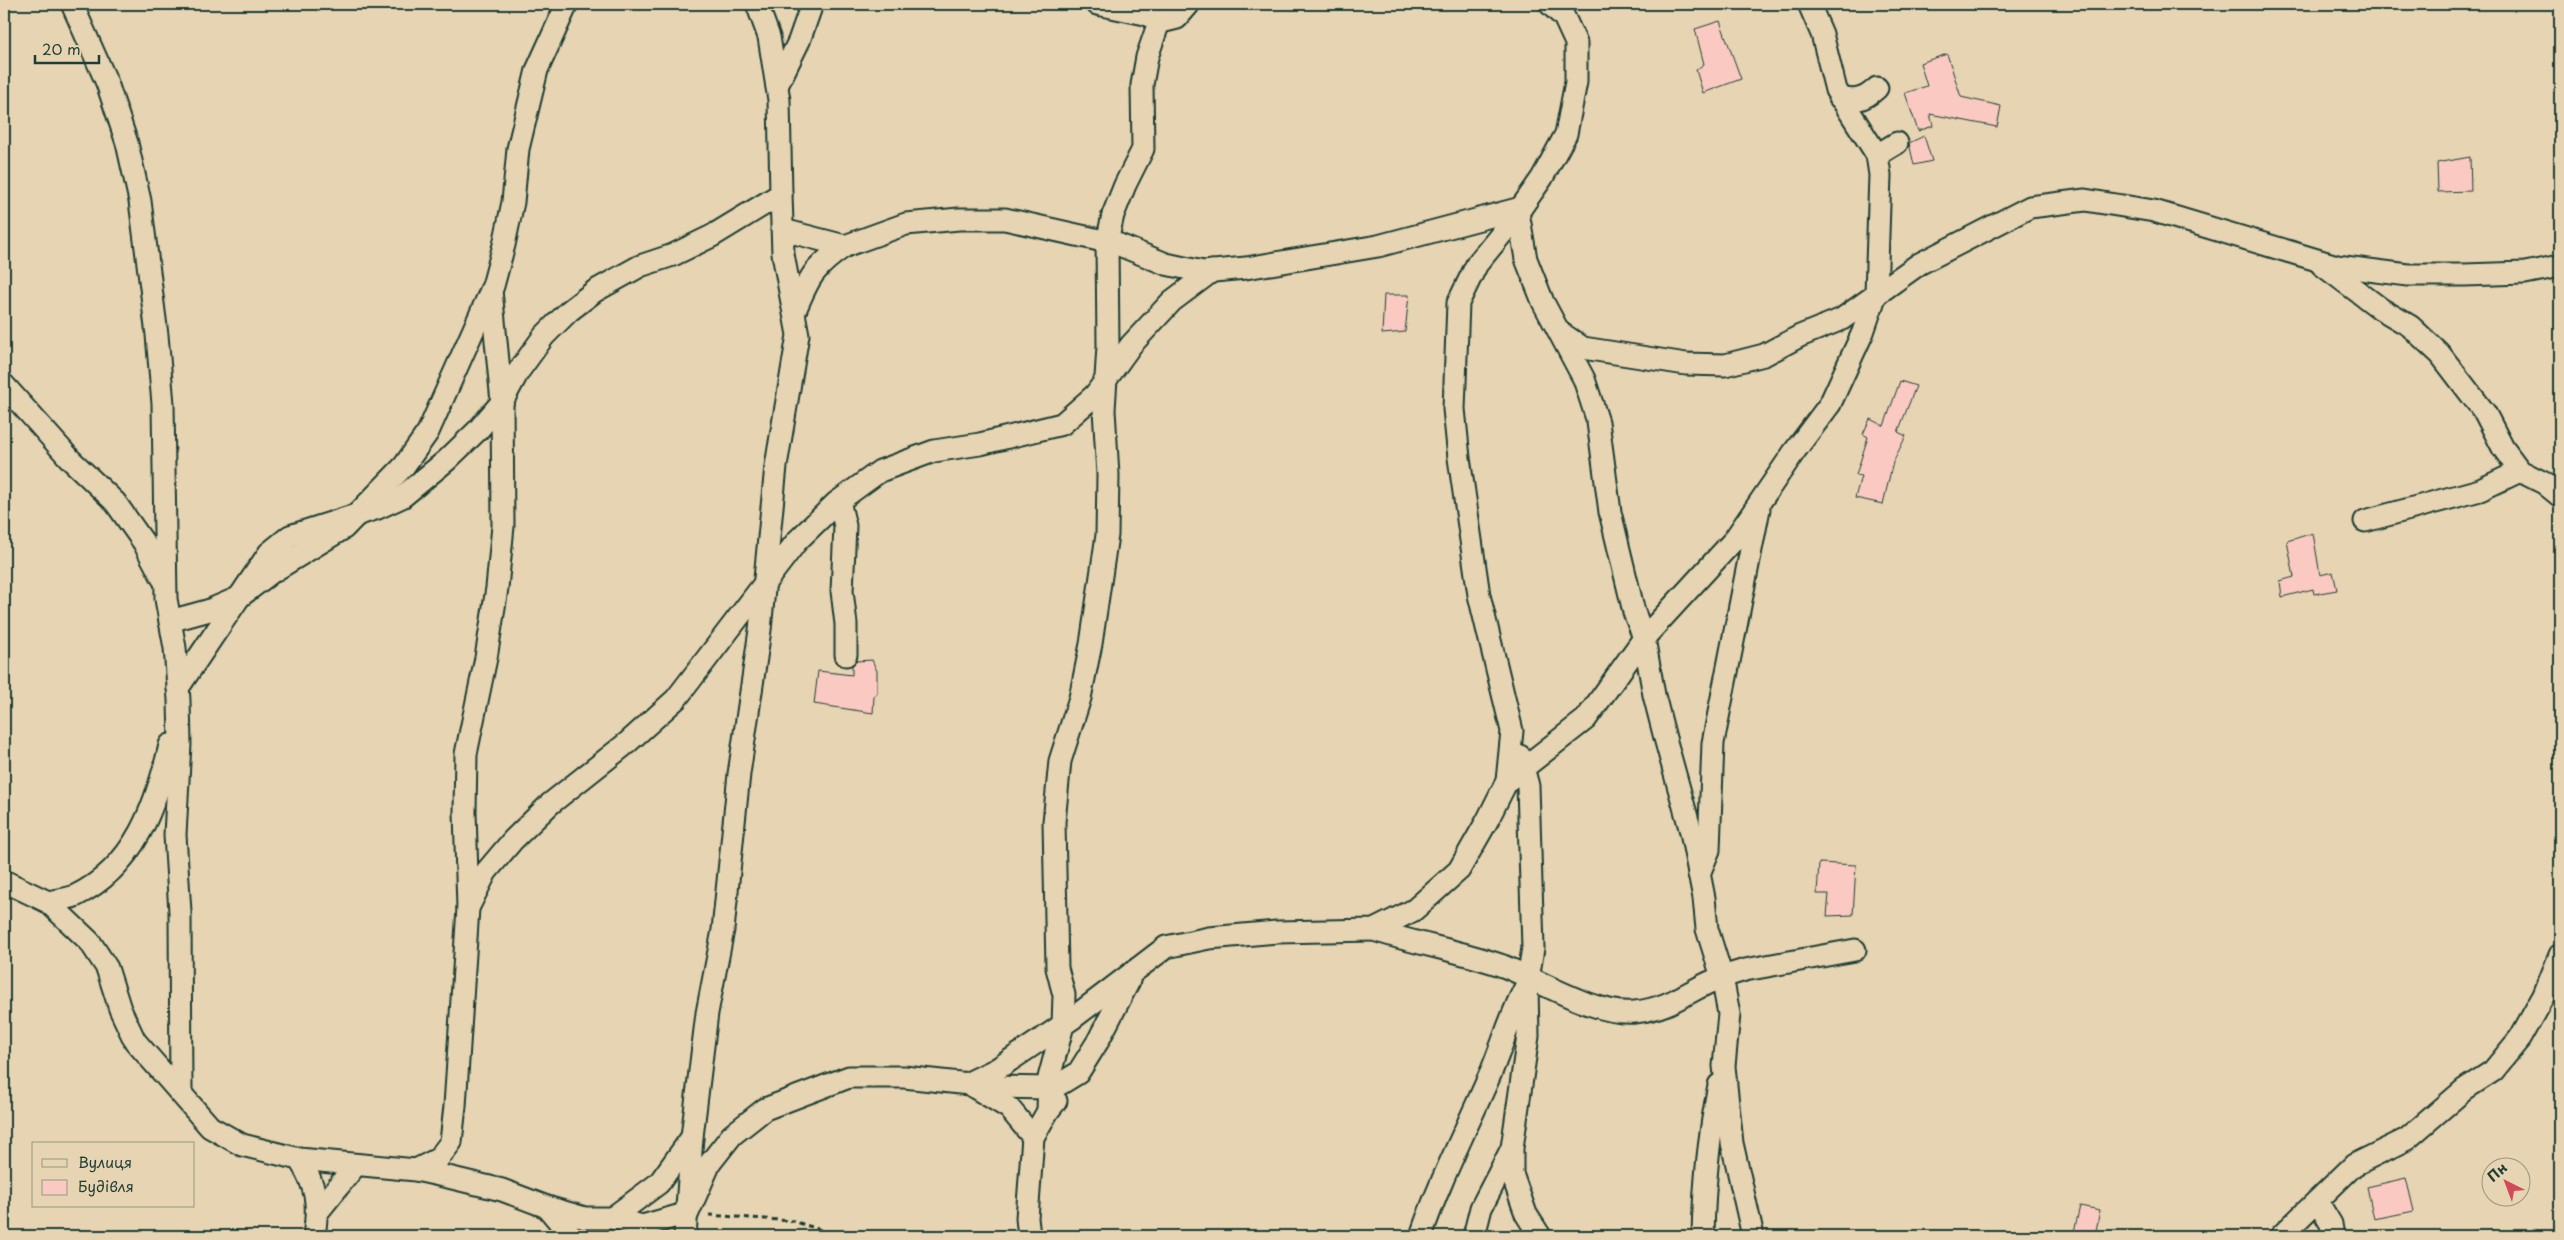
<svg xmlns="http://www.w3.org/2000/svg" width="2564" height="1240" font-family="'Playpen Sans',sans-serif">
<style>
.building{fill:#f9c9c2;stroke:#1f3d34}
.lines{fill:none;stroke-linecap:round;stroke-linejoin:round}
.street-casing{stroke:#1f3d34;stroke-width:25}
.path{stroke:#1f3d34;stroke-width:3;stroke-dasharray:5 4;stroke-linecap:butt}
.street{stroke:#e6d4b2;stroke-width:21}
</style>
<rect width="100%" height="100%" fill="#e6d4b2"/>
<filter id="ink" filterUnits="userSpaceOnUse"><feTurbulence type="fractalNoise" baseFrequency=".02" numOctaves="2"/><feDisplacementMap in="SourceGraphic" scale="10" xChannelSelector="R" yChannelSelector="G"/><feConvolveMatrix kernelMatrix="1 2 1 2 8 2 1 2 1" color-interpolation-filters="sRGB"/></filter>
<g filter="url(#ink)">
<g class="building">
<path d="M1720,21L1741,79L1703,93L1696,70L1704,64L1695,29Z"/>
<path d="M1947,54L1961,97L2001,106L1997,127L1930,114L1933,126L1918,131L1905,93L1927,86L1920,63Z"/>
<path d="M1924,136L1932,161L1914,165L1909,143Z"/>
<path d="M2470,157L2471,191L2438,192L2437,163Z"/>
<path d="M1384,295H1409L1405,332L1382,334Z"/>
<path d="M1900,381L1916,386L1898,432L1906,436L1893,462L1883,504L1855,498L1861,476L1856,475L1868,437L1863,434L1870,419L1884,426Z"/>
<path d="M2313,533L2320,575L2333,572L2337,590L2314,594L2313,589L2282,597L2280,581L2294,577L2287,541Z"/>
<path d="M872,660L877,671V694L874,696L873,713L814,704L818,671L852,675V666L857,661Z"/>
<path d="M1819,863L1856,865L1853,915L1827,916L1829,894H1817Z"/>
<path d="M2406,1178L2414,1211L2374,1219L2367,1187Z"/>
<path d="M2080,1206L2100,1210L2095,1236H2073Z"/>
</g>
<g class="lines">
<defs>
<g id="street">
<path d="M72,4L107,83L127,143L140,201L157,335L163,404L166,599L175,648L179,700L180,744L175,835L180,912L181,1093"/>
<path d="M1097,4L1145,14L1165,21L1177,18L1189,4"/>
<path d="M777,86L799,41L812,4"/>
<path d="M1840,98C1857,102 1865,99 1877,88"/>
<path d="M1877,155L1897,143"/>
<path d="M783,230L845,246L906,224L959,219H1005L1117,244L1166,264L1203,272L1246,268L1378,246L1521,208"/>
<path d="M2321,264L2381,309L2410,326L2440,354L2485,413L2503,448L2520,471L2544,483L2560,496"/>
<path d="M795,311C809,277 814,267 845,246"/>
<path d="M1561,333L1583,348L1686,364L1725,365L1764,355L1800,336L1842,319L1919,264L2030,207L2085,200L2154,211L2337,266L2408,275H2464L2525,273L2560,266"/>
<path d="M4,385L71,460L115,502L144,543L163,579"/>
<path d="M839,501L845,526L842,591L846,624V655"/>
<path d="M2365,521L2480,490L2520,471"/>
<path d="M170,621L210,610L238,598L272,572L344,528L404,466L428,432L493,286L504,245L513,202L518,149L537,70L567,4"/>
<path d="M178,688L269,553L290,536L378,508L402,497L447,460L478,430L502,402L518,372L544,336L569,311L595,291L640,266L673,255L712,236L781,194L779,100L769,37L757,4"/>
<path d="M1520,756L1528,786L1533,948L1527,985L1528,1036L1512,1148V1174L1526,1214L1540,1236"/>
<path d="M1507,781L1586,719L1644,638L1734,540L1794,452L1830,404L1863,332L1876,294L1880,175L1877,155L1836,90L1822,34L1809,4"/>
<path d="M1699,874L1709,850L1713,743L1759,509"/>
<path d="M4,881L48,902L90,942L107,968L120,1009L135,1041L210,1127L242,1145L299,1159L416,1170L448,1177L502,1190L547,1207L585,1218H612L642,1226L688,1213L710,1163L732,1135L765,1109L849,1077H904L997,1087L1048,1088L1060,1084L1078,1073L1098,1041L1129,981"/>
<path d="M48,902C57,900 67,899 75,896C135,867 156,806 170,745"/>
<path d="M468,908L486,872L513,840L550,804L627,743L676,699L797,541L836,503L880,471L934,451L980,444L1062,424L1095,395L1131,345L1172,301L1212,271"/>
<path d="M1374,930C1416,944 1461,951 1503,966C1539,980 1596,1016 1635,1012C1673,1008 1689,989 1722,977L1707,929L1704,898L1691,832L1665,738L1654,695L1644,638L1634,612L1610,512L1598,422L1584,379L1543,302L1526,259L1518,212"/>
<path d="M968,1083L997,1069L1073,1018L1166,947L1209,938L1277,932L1374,930L1414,910L1459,870L1487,821L1507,781L1512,731L1479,595L1459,458L1454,409L1458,303L1477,264L1509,225L1542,178L1566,134L1576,82V43L1564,17L1550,4"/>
<path d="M974,1087L1009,1108L1033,1137"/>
<path d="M1048,1111L1049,1078L1063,1025L1064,995L1057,968L1054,822L1060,761L1080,698L1091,644L1107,535L1108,475L1104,410L1108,346L1107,242L1113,215L1125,185L1143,149L1142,85L1147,57L1160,19"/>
<path d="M299,1159C317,1187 319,1204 314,1236"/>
<path d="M416,1170L438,1159L451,1142L455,1106L468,908L465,812L466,754L486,658L497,588L503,526L502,402L491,290"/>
<path d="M2317,1201L2331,1224L2333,1236"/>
<path d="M547,1207L571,1236"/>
<path d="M317,1213L355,1166"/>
<path d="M612,1218L659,1183L692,1137"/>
<path d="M685,1236L692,1137L707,1013L723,930L739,774L760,630L776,466L798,335L783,254L781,194"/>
<path d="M1029,1236L1027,1218L1033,1137L1048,1111L1056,1101"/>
<path d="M1421,1236C1439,1182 1466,1130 1489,1077C1502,1047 1510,1016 1525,988"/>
<path d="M1474,1236L1481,1208L1511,1150"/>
<path d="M1703,1236C1704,1185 1709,1135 1719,1085"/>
<path d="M1753,1236L1732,1143L1724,1066L1729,1014L1722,977L1745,970L1855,950"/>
<path d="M2281,1236L2354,1165L2407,1139L2465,1089L2493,1071L2520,1038L2544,995L2560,955"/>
</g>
</defs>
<use href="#street" class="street-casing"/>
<path class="path" d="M709,1215L793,1221L831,1233L886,1236"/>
<use href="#street" class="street"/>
</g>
</g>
<rect width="2564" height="1240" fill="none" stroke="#e6d4b2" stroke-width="20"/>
<rect x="10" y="10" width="2544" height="1220" fill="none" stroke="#1f3d34" stroke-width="2" filter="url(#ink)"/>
<rect x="32" y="1142" width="162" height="65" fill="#e6d4b2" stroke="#969880"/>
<rect x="42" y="1159" width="25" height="8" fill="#e6d4b2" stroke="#969880"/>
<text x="78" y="1168" font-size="15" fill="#1f3d34">Вулиця</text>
<rect x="42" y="1180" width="25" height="15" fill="#f9c9c2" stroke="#969880"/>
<text x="78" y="1192" font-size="15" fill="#1f3d34">Будівля</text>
<g transform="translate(2506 1182) rotate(318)"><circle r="24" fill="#e6d4b2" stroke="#969880"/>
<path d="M0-4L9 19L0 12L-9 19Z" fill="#d1495b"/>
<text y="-8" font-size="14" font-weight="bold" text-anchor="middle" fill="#1f3d34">Пн</text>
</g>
<path d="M35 55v8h64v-8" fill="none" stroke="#1f3d34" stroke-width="2.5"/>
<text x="42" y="55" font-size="15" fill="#1f3d34" stroke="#e6d4b2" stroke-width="4" paint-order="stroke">20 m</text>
</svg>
